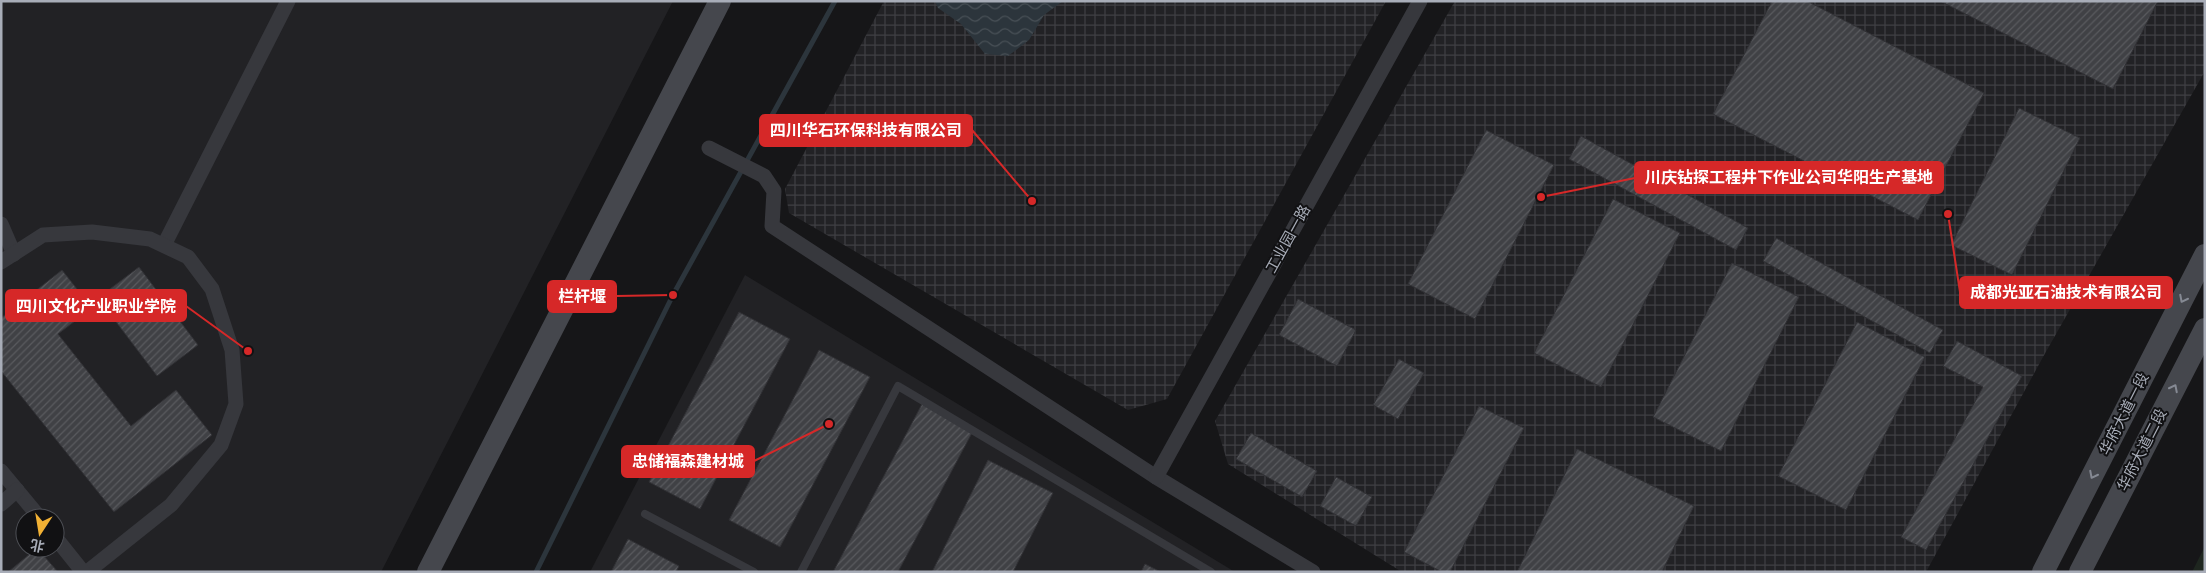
<svg xmlns="http://www.w3.org/2000/svg" width="2206" height="573" font-family="Mulish,'Noto Sans SC',sans-serif">
<style>
.built{fill:#222225;fill-rule:evenodd}
.industrial{fill:url(#industrial-grid)}
.green{fill:#1e261f}
.water{fill:url(#water-waves)}
.lines{fill:none;stroke-linecap:round;stroke-linejoin:round}
.stream{stroke:#2c353c;stroke-width:5}
.building{fill:url(#building-hatch);stroke:#303034}
.lane{stroke:#37383d;stroke-width:8}
.street{stroke:#37383d;stroke-width:15}
.secondary{stroke:#45474d;stroke-width:22}
.oneway{stroke:#858993}
.labels{text-anchor:middle;stroke-width:4;stroke-linejoin:round;paint-order:stroke}
.street-label{font-size:15px;fill:#a8adb8;stroke:#111113}
.leader{fill:none;stroke:#d62828;stroke-width:2}
.callout-dot{fill:#d62828;stroke:#111113;stroke-width:2}
.callout{fill:#d62828;stroke:#d62828;stroke-width:2}
.callout-label{font-size:16px;text-anchor:middle;font-weight:bold;fill:#fff}
</style>
<defs>
<pattern id="industrial-grid" width="8" height="8" patternUnits="userSpaceOnUse" patternTransform="scale(1.25)"><rect width="8" height="8" fill="#222225"/><path d="M0 4h8M4 0v8" fill="none" stroke="#3f3f43"/></pattern>
<pattern id="water-waves" width="16" height="10" patternUnits="userSpaceOnUse" patternTransform="scale(1.25)"><rect width="16" height="10" fill="#2c353c"/><path d="M0 5q4-4 8 0t8 0" fill="none" stroke="#485056"/></pattern>
<pattern id="building-hatch" width="6" height="6" patternUnits="userSpaceOnUse" patternTransform="scale(1.25)"><rect width="6" height="6" fill="#404145"/><path d="M-1 1l2-2M0 6l6-6M5 7l2-2" fill="none" stroke="#595a5e"/></pattern>
</defs>
<rect width="100%" height="100%" fill="#161618"/>
<g class="built">
<path d="M1,1H673L381,572H1ZM25,518H55V548H25Z"/>
<path d="M745,275L1235,572H590Z"/>
</g>
<g class="industrial">
<path d="M884,1H1386L1167,399L1128,410L789,213L785,189Z"/>
<path d="M1455,1H2205V71L2043,357L1926,572H1402L1228,464L1215,421Z"/>
</g>
<path class="green" d="M2205,546V572H2192Z"/>
<path class="water" d="M935,1H1063L1044,15L1029,40L1008,56L985,54L961,24L938,8Z"/>
<g class="lines">
<path class="stream" d="M536,572L673,295L835,1"/>
</g>
<g class="building">
<path d="M1772,1H1807L1984,93L1918,220L1713,114Z"/>
<path d="M1940,1H2158L2113,89Z"/>
<path d="M2019,108L2080,138L2012,275L1951,245Z"/>
<path d="M1486,130L1554,165L1475,319L1408,284Z"/>
<path d="M1581,136L1748,228L1736,250L1569,159Z"/>
<path d="M1613,199L1680,233L1601,387L1534,353Z"/>
<path d="M1776,238L1943,330L1930,353L1763,261Z"/>
<path d="M1732,263L1799,297L1721,451L1653,417Z"/>
<path d="M139,267L198,345L157,376L98,298Z"/>
<path d="M62,270L92,308L58,334L131,426L176,390L212,435L114,512L1,371V318Z"/>
<path d="M1298,299L1356,330L1337,366L1279,335Z"/>
<path d="M739,312L790,339L700,509L649,482Z"/>
<path d="M1857,322L1925,357L1846,510L1778,476Z"/>
<path d="M1957,341L2022,376L1926,550L1901,537L1983,387L1943,366Z"/>
<path d="M819,350L870,377L780,547L729,520Z"/>
<path d="M1399,359L1424,373L1398,419L1373,405Z"/>
<path d="M922,404L973,431L898,572H833Z"/>
<path d="M1479,406L1524,428L1450,572H1442L1404,552Z"/>
<path d="M1251,433L1317,471L1302,497L1236,459Z"/>
<path d="M1577,449L1694,506L1662,572H1517Z"/>
<path d="M988,460L1053,493L1013,572H932Z"/>
<path d="M1336,477L1372,497L1356,526L1320,506Z"/>
<path d="M628,539L679,566L676,572H611Z"/>
<path d="M37,548L58,572H8Z"/>
<path d="M1145,564L1161,572H1141Z"/>
</g>
<g class="lines">
<g class="lane">
<path d="M645,514L754,572"/>
<path d="M801,572L898,386L1211,572"/>
</g>
<g class="street">
<path d="M709,148L764,176L774,191L772,226L1156,477L1313,572"/>
<path d="M1,224L14,254"/>
<path d="M164,245L288,1"/>
<path d="M1,262L43,235L92,232L150,239L188,257L212,289L232,350L236,404L221,445L171,505L87,572"/>
<path d="M1,471L40,518"/>
<path d="M1156,477L1420,1"/>
<path d="M1,504L17,490"/>
<path d="M55,537L83,572"/>
</g>
<g class="secondary">
<path d="M428,572L720,1"/>
<path d="M2043,572L2205,255"/>
<path d="M2080,572L2205,329"/>
</g>
</g>
<defs><path id="oneway-chevron" d="M-2-3.5L2.5 0L-2 3.5" fill="none" stroke-width="1.6" stroke-linecap="round" stroke-linejoin="round" transform="scale(1.25)"/></defs>
<g class="oneway">
<use href="#oneway-chevron" transform="translate(2183 299) rotate(117)"/>
<use href="#oneway-chevron" transform="translate(2174 388) rotate(-63)"/>
<use href="#oneway-chevron" transform="translate(2093 475) rotate(117)"/>
</g>
<g class="labels">
<g class="street-label">
<text transform="translate(1288 239) rotate(-61)" y="5">工业园一路</text>
<text transform="translate(2124 414) rotate(-63)" y="5">华府大道一段</text>
<text transform="translate(2142 450) rotate(-63)" y="5">华府大道二段</text>
</g>
</g>
<path class="leader" d="M1032 201L972 130M1541 197L1635 178M1948 214L1960 292M673 295L616 296M248 351L186 306M829 424L754 461"/>
<g class="callout-dot">
<circle cx="1032" cy="201" r="5"/>
<circle cx="1541" cy="197" r="5"/>
<circle cx="1948" cy="214" r="5"/>
<circle cx="673" cy="295" r="5"/>
<circle cx="248" cy="351" r="5"/>
<circle cx="829" cy="424" r="5"/>
</g>
<g class="callout">
<rect x="760" y="115" width="212" height="31" rx="5"/>
<rect x="1635" y="162" width="308" height="31" rx="5"/>
<rect x="1960" y="277" width="212" height="31" rx="5"/>
<rect x="548" y="281" width="68" height="31" rx="5"/>
<rect x="6" y="290" width="180" height="31" rx="5"/>
<rect x="622" y="446" width="132" height="31" rx="5"/>
</g>
<g class="callout-label">
<text x="866" y="136">四川华石环保科技有限公司</text>
<text x="1789" y="183">川庆钻探工程井下作业公司华阳生产基地</text>
<text x="2066" y="298">成都光亚石油技术有限公司</text>
<text x="582" y="302">栏杆堰</text>
<text x="96" y="312">四川文化产业职业学院</text>
<text x="688" y="467">忠储福森建材城</text>
</g>
<rect width="2206" height="573" fill="none" stroke="#a8adb8" stroke-width="5"/>
<g transform="translate(40 533) rotate(192)"><circle r="24" fill="#111113" stroke="#4d4f55"/>
<path d="M0-4L9 19L0 12L-9 19Z" fill="#f2b134"/>
<text y="-8" font-size="14" font-weight="bold" text-anchor="middle" fill="#a8adb8">北</text>
</g>
</svg>
